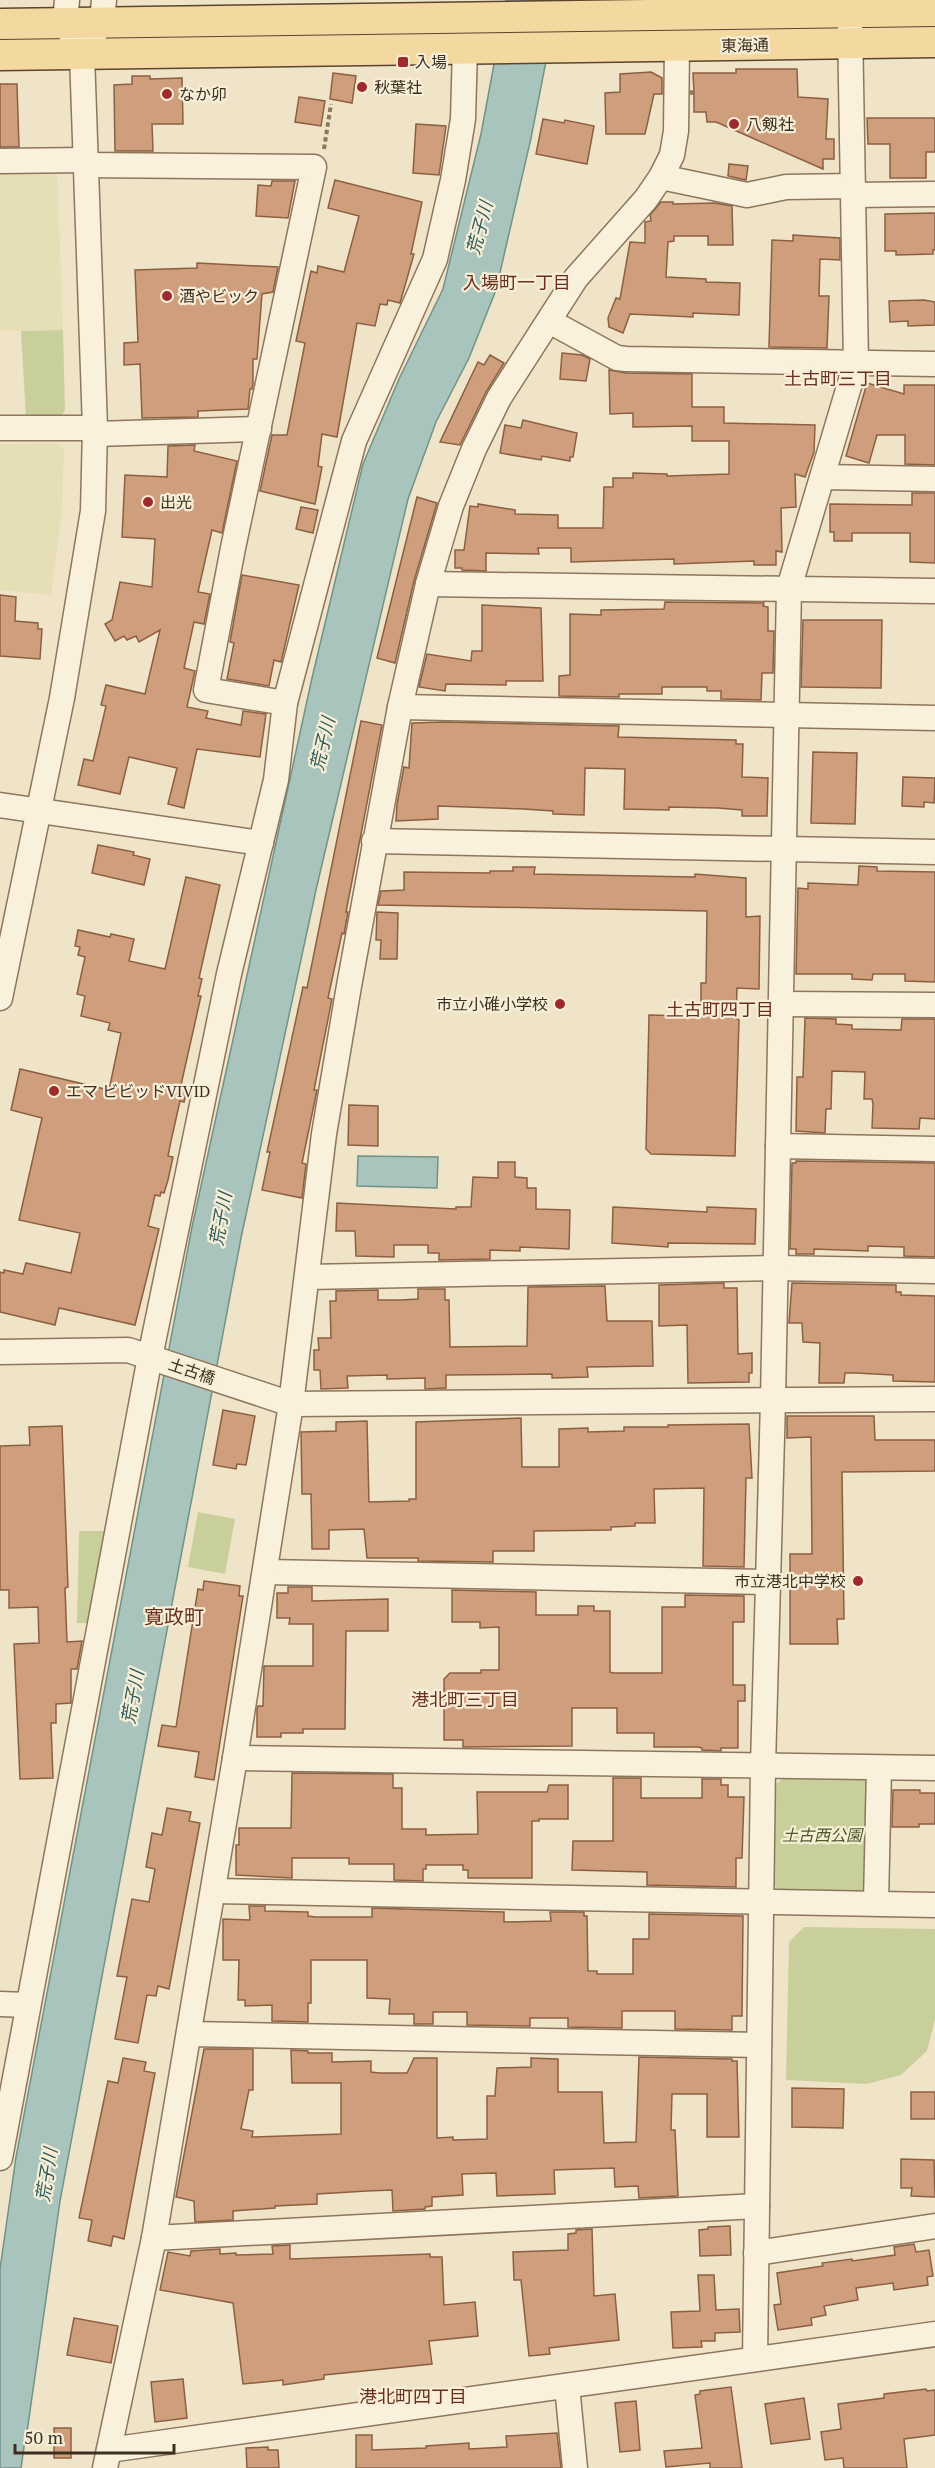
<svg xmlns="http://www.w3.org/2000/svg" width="935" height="2468" font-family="'PT Serif','Noto Sans JP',serif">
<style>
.farmland{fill:#e6deb5}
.green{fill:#c9cf9b}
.water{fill:#a9c4bc;stroke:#6f938a;stroke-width:1.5}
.building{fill:#cf9f7d;stroke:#8d5f41;stroke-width:1.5}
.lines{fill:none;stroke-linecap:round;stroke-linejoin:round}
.minor-casing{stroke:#8d765c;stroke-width:27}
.major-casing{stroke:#5b4430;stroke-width:33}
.path{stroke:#8d765c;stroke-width:4;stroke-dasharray:4.5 3;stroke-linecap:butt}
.minor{stroke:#faf1dc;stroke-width:24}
.major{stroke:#f3d9a0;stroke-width:30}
.poi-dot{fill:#9e2a2b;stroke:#f7eed8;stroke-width:2}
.labels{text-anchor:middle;stroke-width:4.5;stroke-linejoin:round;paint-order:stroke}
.street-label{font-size:16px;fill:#3d2e20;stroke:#f7eed8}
.poi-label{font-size:16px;fill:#3d2e20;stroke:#f7eed8;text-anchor:start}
.park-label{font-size:16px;font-style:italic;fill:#4d5a26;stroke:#f7eed8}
.water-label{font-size:18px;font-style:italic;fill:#2f5d5a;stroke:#f7eed8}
.neighbourhood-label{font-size:18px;fill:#6b2e1e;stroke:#f7eed8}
.quarter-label{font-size:20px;fill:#6b2e1e;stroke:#f7eed8}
</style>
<rect width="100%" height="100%" fill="#f0e4c8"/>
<g class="farmland">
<path d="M57,167L63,330L0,331V168Z"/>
<path d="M59,443L64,451L62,512L51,595L0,590V444Z"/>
</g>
<g class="green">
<path d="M63,330L65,410L60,418L26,419L21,331Z"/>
<path d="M198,1512L235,1519L225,1574L188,1567Z"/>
<path d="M79,1531H105L88,1623H77Z"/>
<path d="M785,1777L866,1778L870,1783L871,1888L863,1895L784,1893L773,1885L775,1785Z"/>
<path d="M804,1927L935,1929V2019L927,2051L901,2075L867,2084L786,2080L789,1942Z"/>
</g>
<g class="water">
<path d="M506,0H558L531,138L496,290L469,358L436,422L408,499L316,890L241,1238L135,1800L60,2201L27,2432L31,2433L30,2440H25L21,2468H0V2269L16,2157L192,1227L312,678L363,464L399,379L443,289L481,134Z"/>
<path d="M358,1156L438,1157L437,1188L357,1186Z"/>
</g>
<g class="building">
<path d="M736,69H797L798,97L828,99L826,139H834V159H823V169L716,122H707L706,112H694V94H691V91L694,92L693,73H736Z"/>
<path d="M651,72L662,78V94H654L645,134H606L605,93L620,92V74Z"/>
<path d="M333,73L356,76L352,103L330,99Z"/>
<path d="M132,76H150V79L182,78L183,124H152L153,151H115L114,85L132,84Z"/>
<path d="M0,84H17L19,147H0Z"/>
<path d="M299,97L325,101L321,126L295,122Z"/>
<path d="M867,118H935V152H926V178H890V144H868Z"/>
<path d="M543,119L564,123L565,120L594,126L587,164L536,154Z"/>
<path d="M416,124L446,126L439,175L413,173Z"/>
<path d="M729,164L748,166L746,180L728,176Z"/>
<path d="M335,180L422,202L411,254H414L400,303L388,300L387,305L380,304L375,326L357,323L337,437L322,434L318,466L322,467L315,504L260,491L272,435H287L305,343L296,341L311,271L317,273L318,266L344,272L359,216L328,208Z"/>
<path d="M272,181H295L288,218L256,216L258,185L271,186Z"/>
<path d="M661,202H673V204L715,203L732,206L733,245H708V236H674V241L668,242L666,277L706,279V282L740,283L739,315L693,313V317L630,314L623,333L609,327L608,318L616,298L620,299L630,242L645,243V222L651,221L650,215Z"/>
<path d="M935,213V250H933V254L896,255V251H885V214Z"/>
<path d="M793,235L840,238V260L820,259L819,296H829L827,348L769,347L772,240L793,241Z"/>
<path d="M197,263L278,267L273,292L262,294L257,359H253V384L252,389H250L248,409L198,411V417L142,418L140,364L124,365V343L138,342L135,270L197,268Z"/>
<path d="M924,300L935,302V325L908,326V321L890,322L889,301Z"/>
<path d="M562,353L582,355L590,359L586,381L560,379Z"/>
<path d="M490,355L504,363L486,392L460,445L440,442L478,362L484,365Z"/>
<path d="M609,370L626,373L692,374V407H724V423L815,425L814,452L805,477L795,474L796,507L781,508L782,552L776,551V565H754V561L674,564V559L571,562V548H538L539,554L486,553V571L462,570V568H455V550H464L470,506L478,507V504L515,510V514L558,515V528H603L604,487H613V478H633V473L667,474V476L729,474V441H692V426L633,427V413L610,414Z"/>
<path d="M867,383L904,394V385H935V465L905,464V435H877L869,463L846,456Z"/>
<path d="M523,420L577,433L573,457H570V461L542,456L541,460L500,453L505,425L521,428Z"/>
<path d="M195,445L194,451L237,461L222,533L212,530L198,592L210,594L204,624L194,622L184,668L195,671L187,707L208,711L206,718L241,725L243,711L266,714L260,757L197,749L184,808L168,804L177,768L129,757L120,794L78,785L84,759L93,761L106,706L101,705L106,685L145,694L160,630L139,642L136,636L127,640L124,636L115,641L105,624L112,620L120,582L152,587L155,539L122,537L125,475L167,477L168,446Z"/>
<path d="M912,493H935V563L910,562V533H852V541H834V532H830V504L912,505Z"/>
<path d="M417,497L437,503L414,581L395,663L377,658Z"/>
<path d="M301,507L318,510L313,533L296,529Z"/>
<path d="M242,575L299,585L281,662L274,660L269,686L227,679L234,643L230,642Z"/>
<path d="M0,595L16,597L15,621L38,623V629H42L40,659L0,656Z"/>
<path d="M665,602L764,603L763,606L768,607V631H774L773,673H762L761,700L721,699V691H707V687H662V694H619V697L559,696V676L570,675V614L601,615V610L664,609Z"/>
<path d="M482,605L541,608L543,681H506V685L446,684L445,691L419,687L427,654L471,661L472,651H482Z"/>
<path d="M803,620H882L881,688L801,687Z"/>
<path d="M361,721L382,725L346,912H348L344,934L342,933L328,998L332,999L314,1090H317L302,1163L306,1164L302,1198L262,1190L270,1152H267L303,987L307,988Z"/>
<path d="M444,722L619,726L618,737L736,740V744H743L742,777L768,778L767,816H742V810L718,808L669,807V810L624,809L625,769L585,768L584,815L553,814V811L524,809L438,806V819L396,821L397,804L404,767L409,768L412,723Z"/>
<path d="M813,752L857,753L855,824L811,823Z"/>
<path d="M903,777L935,778L934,803L924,802V807L902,806Z"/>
<path d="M98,845L134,852L133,855L150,859L144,885L92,873Z"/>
<path d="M859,866L877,867V871L935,872V982L905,981V974H873L872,980L852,979V974H796L798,888L808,889V883L858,885Z"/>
<path d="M513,867H535L534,874L695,877V874L746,878V917L760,916L759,989L737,988L736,1018L739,1020L735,1156L651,1154L646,1149L649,1015L689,1016L701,1006V983H706L707,911L378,905L381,891L404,890V872L490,873V871H513Z"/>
<path d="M186,877L220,885L199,978L202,979L198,996H201L181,1085L188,1087L184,1102L180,1101L171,1141L168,1156L173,1157L168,1180L164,1193L161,1192L160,1196L155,1195L148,1226L159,1229L135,1325L59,1308L55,1325L0,1312V1272L4,1273V1270L23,1274L26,1263L71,1273L80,1233L19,1220L42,1118L11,1110L20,1069L109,1090L121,1033L108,1030L110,1023L81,1016L85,996L77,994L85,957L78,955L80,947L75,946L78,930L110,937L111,934L134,939L129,961L165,969Z"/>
<path d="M377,912L398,913L397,959H380L381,940H376Z"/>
<path d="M805,1018L836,1019V1024L852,1025V1029L901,1030L902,1019H935V1119L920,1118L919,1129L872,1128L873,1104L872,1099H864L865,1072L832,1071L831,1109H826L825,1133L796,1131L797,1077H803Z"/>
<path d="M349,1105L378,1106V1146L348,1145Z"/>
<path d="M796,1161L935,1163V1257L904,1256V1247L868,1246V1251L814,1249V1254H796V1249H790L792,1163H796Z"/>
<path d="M498,1162H515V1177L527,1178V1188H536V1209L570,1210L569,1249L520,1247V1251L490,1250V1259L439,1260V1253H428V1245H394V1257L356,1256L355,1231H336L337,1203L456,1209V1207H471L473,1177L498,1178Z"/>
<path d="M613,1207L707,1212V1207L756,1209L755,1244L668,1243V1247L612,1243Z"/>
<path d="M724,1283V1288H737L738,1354L752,1353V1373H749V1382L688,1383L687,1325L659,1326V1285Z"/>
<path d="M792,1283L896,1285V1292H901V1295L935,1296V1382L893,1381V1375L856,1373H845L844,1383H819L820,1343L803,1342L802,1323H789Z"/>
<path d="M605,1286L607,1321H652L653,1366L587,1367L588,1377L552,1378V1374L446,1375V1388L425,1389V1378L387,1379V1375L347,1376L348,1388L321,1389L320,1370H314V1350H319L318,1338H331L330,1301H336V1291L378,1290V1300H401L418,1299V1289H445V1300H449L450,1347L527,1346L528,1287Z"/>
<path d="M223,1410L255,1416L246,1465L237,1464L236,1469L213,1465Z"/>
<path d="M787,1416H874L875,1440H935V1471L842,1472L844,1619H837L838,1644H790V1554H812L811,1437L787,1438Z"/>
<path d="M521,1418L522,1467H559V1429L588,1428V1432L624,1431V1427H668V1425L749,1424L752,1478H746L744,1567L703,1566L704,1488L654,1489L655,1523H635V1526L611,1527V1530L534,1531V1551H493V1562L418,1561V1558H367L364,1529L329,1530V1549H312L311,1494H302L301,1432L336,1431V1422L367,1421L369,1502L409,1501V1499H416V1422Z"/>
<path d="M62,1426L68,1587L65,1588L67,1642L82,1641L77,1669H71V1703L56,1704V1723H51L53,1778L20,1779L14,1644L39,1643L38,1607L9,1608V1590H0V1446L30,1445L29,1427Z"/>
<path d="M204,1581L240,1586L239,1596H243L214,1780L195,1777L199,1752L158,1746L162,1725L176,1727L198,1589L203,1590Z"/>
<path d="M288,1587H312V1601L388,1599V1631H346L345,1729H303V1733H281V1737H257V1709L258,1706H263L264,1666H313V1624H289L290,1618H277V1593H288Z"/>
<path d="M452,1590L536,1592V1615H578V1606H594V1611H610V1672L613,1673H662V1607H685V1595L744,1596V1622H733V1685H745V1701H738V1748H721V1751L702,1750V1748L698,1747H654V1733H617V1708H572V1746L463,1747V1740H444V1679L450,1673H481V1670H499V1627L480,1628V1622H452Z"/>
<path d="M292,1773L393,1774V1788H402V1829H426V1835L478,1834L477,1792H547L549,1785H568V1819H539V1821H532V1878H468V1870H463V1865H426V1869H423V1881L394,1880V1864H349V1858H292V1878L236,1875V1845H239V1828H291Z"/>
<path d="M613,1778H641V1798H702V1779H721V1785H728V1797H744L742,1858H736V1887L647,1885V1872L572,1870L573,1841H613Z"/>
<path d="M893,1790H920V1793H935V1824H919V1827H892Z"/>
<path d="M167,1808L191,1812L189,1821L200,1823L169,1989L158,1986L156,1996L147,1995L138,2043L115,2039L127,1977L117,1976L132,1899L149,1902L155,1869L146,1867L152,1833L162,1835Z"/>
<path d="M249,1906H265V1911L308,1912V1916L316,1917H372V1908L504,1912V1922L551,1921L550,1912H584V1916H587L588,1971H597V1974H633V1939H649V1914L743,1916L742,2016H732V2030L675,2029V2011H622V2028L568,2027V2018H530V2026L467,2025V2012H433V2024H414V2014H389L390,1999L367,1998V1960H311V2003H308V2022L272,2021V2005L245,2006V2000H238L239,1960H223V1919L250,1920Z"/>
<path d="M204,2049H253V2090H249L241,2129L253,2131L252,2137L341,2134V2083H292L291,2050L308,2051V2053H332V2062L371,2061V2072L380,2073H407L414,2058H437V2138L453,2137V2140L487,2139V2096H495L497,2068L531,2067V2058L558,2059V2092H602L604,2143L636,2142L639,2057L732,2059V2061H737L739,2137H707V2094H672L671,2130H675L678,2196L639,2198L638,2186L615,2187L614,2168L554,2170L555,2194L497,2196L496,2173L462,2174L463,2195L432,2197V2206L425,2207V2209L393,2211L392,2190L367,2191L317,2194V2204L275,2206V2208L233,2211V2220L195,2222L194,2201L176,2197Z"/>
<path d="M123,2058L146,2062L144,2071L155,2073L124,2239L113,2236L111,2246L88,2241L92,2220L79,2218L108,2081L118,2083Z"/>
<path d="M792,2088L844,2089L843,2128L792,2127Z"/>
<rect x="911" y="2092" width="24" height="27"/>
<path d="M901,2159L934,2160L935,2197L911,2196L912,2188H901Z"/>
<path d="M730,2226L731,2255L700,2256L699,2230L708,2229V2227Z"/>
<path d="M592,2229L594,2296L615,2294L619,2340L549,2348L550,2354L529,2356L521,2280H514L513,2252L568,2250V2234L576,2233V2230Z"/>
<path d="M914,2244L916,2252L929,2250L933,2276L927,2277L928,2285L894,2290L893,2283L856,2288L858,2300L824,2306L826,2315L811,2318L812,2325L778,2330L774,2305L781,2304L777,2273L823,2266L822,2263L852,2259V2261L895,2255L894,2247Z"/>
<path d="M290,2245V2259L430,2254V2257H442L444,2305L475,2302L478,2336L429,2341L432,2364L324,2375V2379L283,2385V2380L243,2384L233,2303L160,2290L168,2252L190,2256L191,2251L220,2249V2254L236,2253V2255L273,2254L272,2246Z"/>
<path d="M698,2275H714L716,2310L739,2309L740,2332L715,2333V2341H701L702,2347L673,2348L671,2312L700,2311Z"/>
<path d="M74,2318L118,2326L111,2363L67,2355Z"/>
<path d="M183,2379L187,2418L155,2422L151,2382Z"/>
<path d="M731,2387L742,2468H710V2463L666,2467L664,2451L702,2448L695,2395L700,2394V2391Z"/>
<path d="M926,2389L927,2391L935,2390V2435L904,2439L907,2468H844L843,2458L825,2460L821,2432L841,2429L838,2404L884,2398V2394Z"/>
<path d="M804,2398L810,2439L771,2444L765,2404Z"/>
<path d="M636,2401L640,2450L620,2452L615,2403Z"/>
<rect x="54" y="2428" width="17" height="30"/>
<path d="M557,2433L561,2468H356V2435H372V2450L426,2448V2446L469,2443V2449L507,2447L506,2436Z"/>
<path d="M268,2447V2450H278L279,2468H247L246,2448Z"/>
</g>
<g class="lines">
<defs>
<g id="minor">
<path d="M93,36L102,21L104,0"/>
<path d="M0,161L85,160"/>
<path d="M85,165L314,167L233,548L206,690L285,703"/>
<path d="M661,177L747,195L786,187L853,186"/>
<path d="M853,195L935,194"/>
<path d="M549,321L617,358L626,359L935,364"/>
<path d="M0,428H95"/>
<path d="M95,434L259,429"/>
<path d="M823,477L935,479"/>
<path d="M428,584L935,591"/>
<path d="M400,707L935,718"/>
<path d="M0,805L261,843"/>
<path d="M374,841L935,852"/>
<path d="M0,998L62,698L93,511L95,428L82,54L65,23L67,0"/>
<path d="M781,1004L935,1005"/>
<path d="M778,1146L935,1149"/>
<path d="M308,1277L776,1268L935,1271"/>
<path d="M0,1352L128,1350L291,1404L935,1399"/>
<path d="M266,1572L768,1582"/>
<path d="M235,1758L935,1768"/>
<path d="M213,1891L935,1905"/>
<path d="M876,1903L879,1768"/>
<path d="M0,2004L28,2005"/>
<path d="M189,2034L759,2045"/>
<path d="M0,2158L150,1357L229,974L276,780L285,703L354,441L435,259L453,180L463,119L465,47"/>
<path d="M154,2238L757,2206"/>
<path d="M756,2253L935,2226"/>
<path d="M755,2359L763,1766L773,1400L789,588L856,363L850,26"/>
<path d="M567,2386L575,2468"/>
<path d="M109,2450L935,2334"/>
<path d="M105,2468L154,2238L235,1758L291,1404L324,1134L349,986L400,707L428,584L451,506L474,449L499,398L576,278L646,199L661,177L672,155L676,131L677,46"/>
</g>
<g id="major">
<path d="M0,24L935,11"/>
<path d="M0,55L935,42"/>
</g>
</defs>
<use href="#minor" class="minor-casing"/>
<use href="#major" class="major-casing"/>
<path class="path" d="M324,149L331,104"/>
<use href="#minor" class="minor"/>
<use href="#major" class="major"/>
</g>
<g class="poi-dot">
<rect x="397" y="56" width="12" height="12" rx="3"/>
<circle cx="362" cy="87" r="6"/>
<circle cx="167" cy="94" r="6"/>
<circle cx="734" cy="124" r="6"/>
<circle cx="167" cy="296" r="6"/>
<circle cx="148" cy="502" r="6"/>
<circle cx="560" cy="1004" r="6"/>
<circle cx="54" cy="1091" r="6"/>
<circle cx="858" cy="1581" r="6"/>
</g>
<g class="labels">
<g class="street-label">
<text transform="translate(745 45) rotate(-1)" y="6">東海通</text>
<text transform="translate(192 1371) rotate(19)" y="6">土古橋</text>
</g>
<g class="poi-label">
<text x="415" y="68">入場</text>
<text x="374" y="93">秋葉社</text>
<text x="179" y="100">なか卯</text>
<text x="746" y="130">八剱社</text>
<text x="179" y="302">酒やビック</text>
<text x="160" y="508">出光</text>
<text x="548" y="1010" text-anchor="end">市立小碓小学校</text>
<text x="66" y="1097">エマ ビビッドVIVID</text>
<text x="846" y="1587" text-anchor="end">市立港北中学校</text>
</g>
<g class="park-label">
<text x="822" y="1841">土古西公園</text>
</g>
<g class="water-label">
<text transform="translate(480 228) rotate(-75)" y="6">荒子川</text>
<text transform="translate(323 744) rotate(-77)" y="6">荒子川</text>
<text transform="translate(221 1219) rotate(-80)" y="6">荒子川</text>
<text transform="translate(133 1697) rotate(-80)" y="6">荒子川</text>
<text transform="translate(47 2175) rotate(-81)" y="6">荒子川</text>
</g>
<g class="neighbourhood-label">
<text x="517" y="289">入場町一丁目</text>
<text x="838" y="385">土古町三丁目</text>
<text x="720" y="1016">土古町四丁目</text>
<text x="465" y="1706">港北町三丁目</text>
<text x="413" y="2403">港北町四丁目</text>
</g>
<g class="quarter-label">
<text x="174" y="1624">寛政町</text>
</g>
</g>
<path d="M15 2444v9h159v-9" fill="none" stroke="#3d2e20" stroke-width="3"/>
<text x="24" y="2444" font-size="18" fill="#3d2e20" stroke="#f7eed8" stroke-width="4.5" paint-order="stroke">50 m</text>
</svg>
